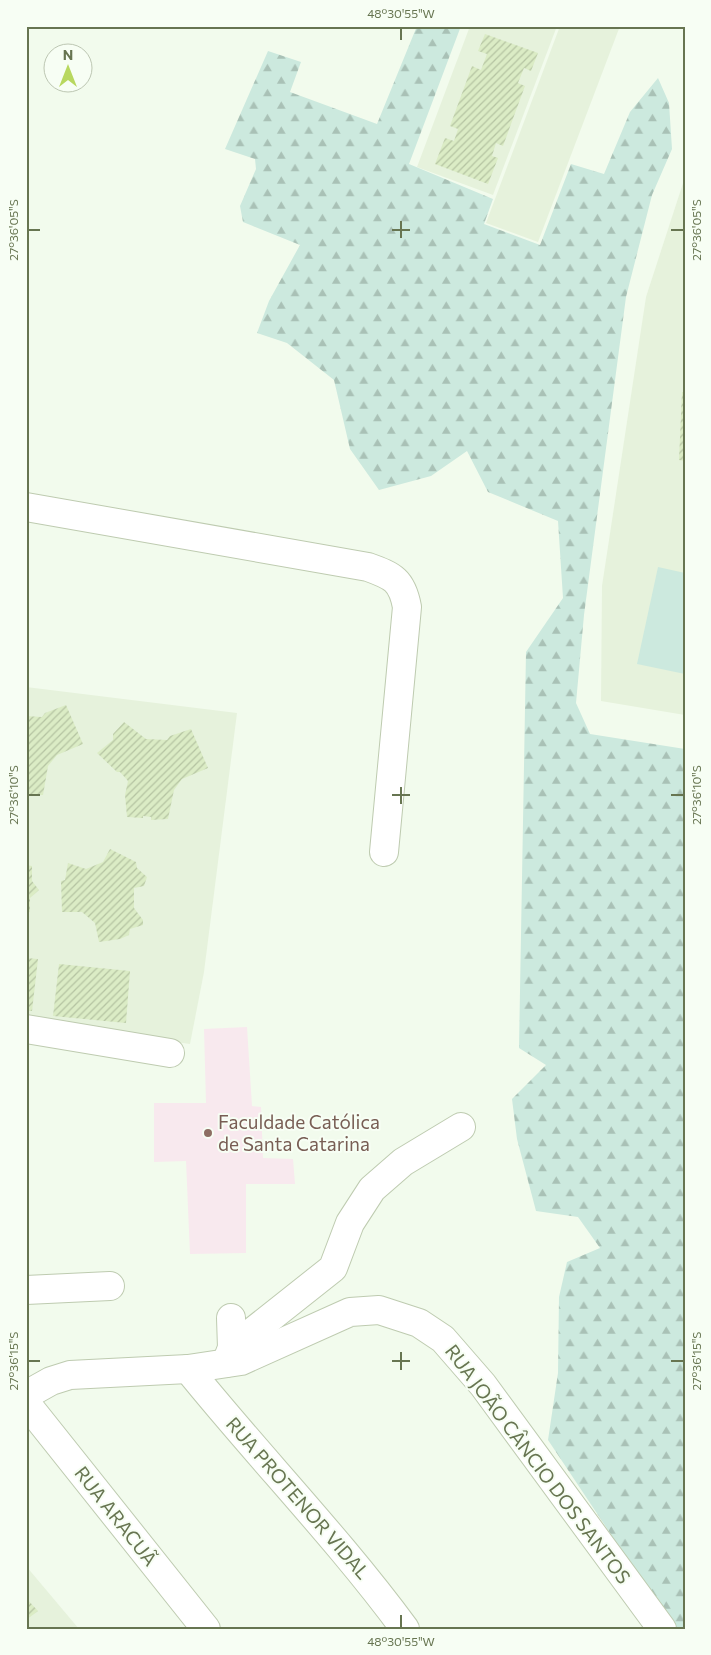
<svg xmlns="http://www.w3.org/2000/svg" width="711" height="1655" font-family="Commissioner,sans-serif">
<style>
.residential{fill:#e6f2dc}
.education{fill:#f8e9ee}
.forest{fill:url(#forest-firs)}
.garden{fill:#cce9de}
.building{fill:url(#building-hatch)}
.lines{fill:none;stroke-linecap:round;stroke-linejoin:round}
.minor-casing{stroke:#becbb0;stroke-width:30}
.minor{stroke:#fff;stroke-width:28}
.ticks{fill:none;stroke:#677551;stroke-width:2}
.education-dot{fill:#8d6e63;stroke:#f7fef4;stroke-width:2}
.labels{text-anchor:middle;stroke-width:4;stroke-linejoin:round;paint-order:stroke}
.education-label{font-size:19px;fill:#785e54;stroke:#f7fef4;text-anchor:start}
.street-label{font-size:19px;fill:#677551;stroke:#f7fef4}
.neatline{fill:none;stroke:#677551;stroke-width:2}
.ticks-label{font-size:12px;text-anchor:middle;fill:#677551}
</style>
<defs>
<pattern id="forest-firs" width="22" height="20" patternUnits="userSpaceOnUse" patternTransform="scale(1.25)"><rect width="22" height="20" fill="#cce9de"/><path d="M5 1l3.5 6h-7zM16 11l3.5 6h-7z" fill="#a9c1b6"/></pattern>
<pattern id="building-hatch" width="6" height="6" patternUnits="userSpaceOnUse" patternTransform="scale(1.25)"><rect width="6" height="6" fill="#dbecc5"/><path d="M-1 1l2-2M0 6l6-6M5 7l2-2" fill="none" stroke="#b5c4a2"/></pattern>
</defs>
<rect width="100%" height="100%" fill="#f2fbed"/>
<g class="residential">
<path d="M470,26H557L493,195L417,167Z"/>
<path d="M560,26H620L538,242L486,223Z"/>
<path d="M685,177V715L601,701L602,586L646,297Z"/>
<path d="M26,687L237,713L204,972L190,1044L26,1021Z"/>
<path d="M26,1566L79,1629H26Z"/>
</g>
<path class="education" d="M247,1027L252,1106L261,1107L263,1158L293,1159L295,1184H246V1253L190,1254L186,1161L154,1162V1103H206L204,1029Z"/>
<path class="forest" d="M417,26H461L409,164L493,199L484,224L540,245L571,164L604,174L630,112L658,78L669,103L672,149L652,195L626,297L584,615L576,703L590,734L685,749V1629H674L548,1440L558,1373L559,1297L567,1262L600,1248L578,1217L536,1211L517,1139L512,1099L546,1065L519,1048L526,652L563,598L558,521L488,492L467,451L431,476L379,490L350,449L334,380L287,343L257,333L269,301L300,245L243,222L240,206L256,169L255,159L225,149L268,51L301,62L290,92L377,124Z"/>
<path class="garden" d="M658,567L685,573V674L637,664Z"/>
<g class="building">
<path d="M485,34L538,53L531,71L524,68L518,83L525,86L503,146L496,143L492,156L498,158L488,184L435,164L445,138L454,141L458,129L450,126L472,66L481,70L487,54L478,51Z"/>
<path d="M682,392H685V461L679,460Z"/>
<path d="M66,705L83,744L57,755L48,766L43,795H26V716L42,717L45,713Z"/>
<path d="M124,722L146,739L167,740L170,736L191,729L208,768L182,779L174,790L168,819L151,820V817L143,816V818L127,817L125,795L128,781L120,772H117L97,753L113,740V734Z"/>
<path d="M110,849L136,862L137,868L147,877L144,886L134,888V908L143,920V925L130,929L129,935L120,939L99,942L95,923L82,912H62L61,881L65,880L68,863L86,869L103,862Z"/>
<path d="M26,865L32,866V881L39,890L30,898V912L26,913Z"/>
<path d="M26,958L38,959L32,1011H26Z"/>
<path d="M59,964L130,971L126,1023L53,1016Z"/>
<path d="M26,1598L38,1611L26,1620Z"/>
</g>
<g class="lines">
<defs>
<g id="minor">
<path d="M26,507L368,567C393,576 402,580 407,607L384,852"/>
<path d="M26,1029L170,1053"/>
<path d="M26,1290L110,1286"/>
<path d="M231,1318L232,1348"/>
<path d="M226,1363L232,1348L333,1268L350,1223L372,1189L403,1162L461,1127"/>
<path d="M188,1369C259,1457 338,1538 405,1629"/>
<path d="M26,1395L51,1381L70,1375L188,1369L241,1361L350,1312L379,1310L419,1323L443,1339L483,1385L662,1629"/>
<path d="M26,1403L206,1629"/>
</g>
</defs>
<use href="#minor" class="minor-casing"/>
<use href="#minor" class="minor"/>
</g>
<path class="ticks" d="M401,28V40M401,221V238M28,230H40M392,230H410M671,230H684M401,787V804M28,795H40M392,795H410M671,795H684M401,1352V1370M28,1361H40M392,1361H410M671,1361H684M401,1615V1628"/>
<circle class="education-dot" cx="208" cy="1133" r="5"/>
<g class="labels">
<g class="education-label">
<text x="218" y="1129">Faculdade Católica<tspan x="218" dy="22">de Santa Catarina</tspan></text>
</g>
<g class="street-label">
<text transform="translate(538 1464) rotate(53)" y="7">RUA JOÃO CÂNCIO DOS SANTOS</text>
<text transform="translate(298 1498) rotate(49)" y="7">RUA PROTENOR VIDAL</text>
<text transform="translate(116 1516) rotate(52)" y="7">RUA ARACUÃ</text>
</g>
</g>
<rect width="711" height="1655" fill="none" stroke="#f7fef4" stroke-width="55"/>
<g transform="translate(68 68)"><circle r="24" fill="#f7fef4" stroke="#bdc7b3"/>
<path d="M0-4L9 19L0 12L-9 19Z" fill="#b8d85f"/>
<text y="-8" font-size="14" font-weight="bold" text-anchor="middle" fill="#677551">N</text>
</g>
<rect x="28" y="28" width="656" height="1600" class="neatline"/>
<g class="ticks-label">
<text x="401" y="18">48°30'55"W</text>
<text transform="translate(14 230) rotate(-90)" y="4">27°36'05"S</text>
<text transform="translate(697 230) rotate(-90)" y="4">27°36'05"S</text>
<text transform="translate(14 795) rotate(-90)" y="4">27°36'10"S</text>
<text transform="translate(697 795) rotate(-90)" y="4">27°36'10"S</text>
<text transform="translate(14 1361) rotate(-90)" y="4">27°36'15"S</text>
<text transform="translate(697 1361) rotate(-90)" y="4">27°36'15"S</text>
<text x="401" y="1646">48°30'55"W</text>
</g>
</svg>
